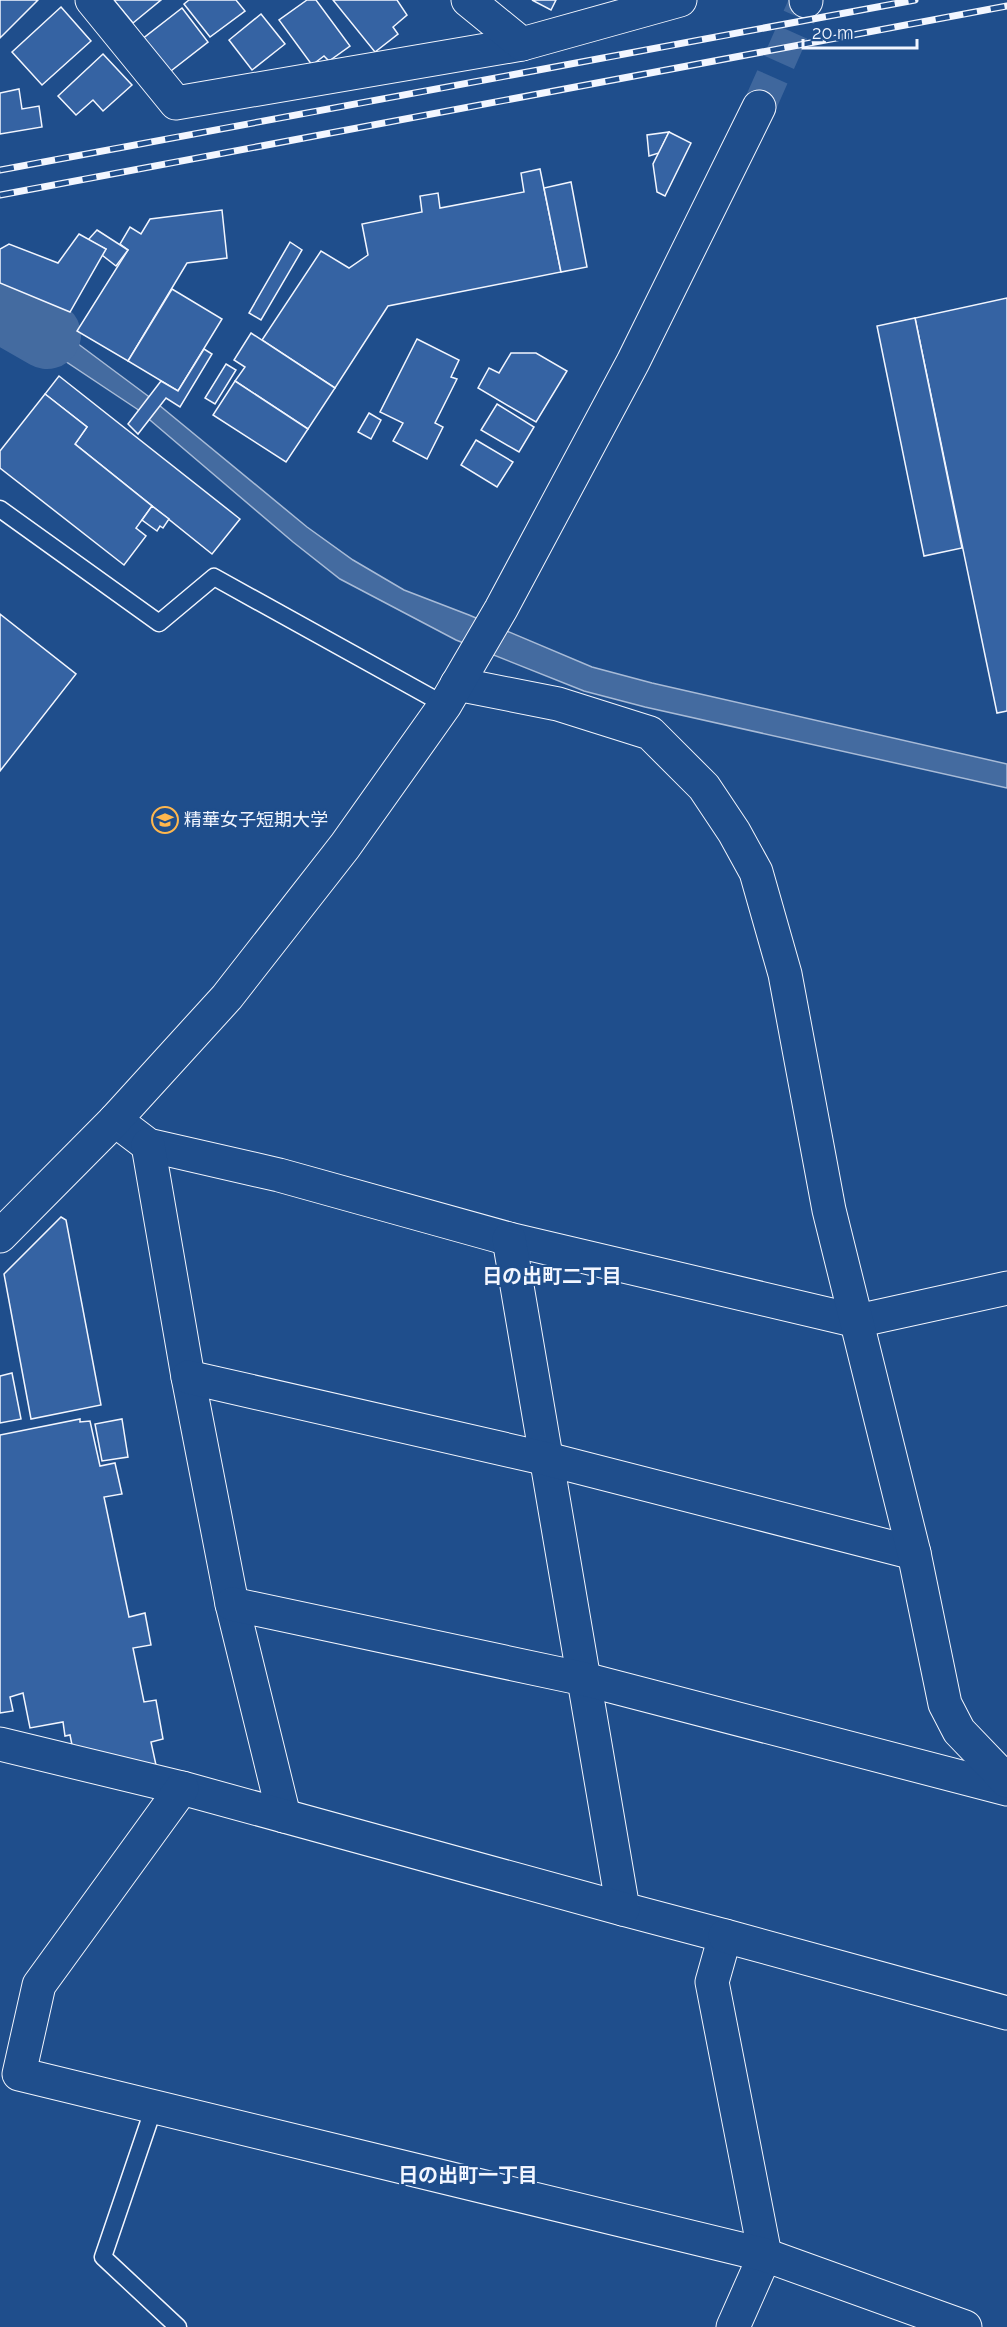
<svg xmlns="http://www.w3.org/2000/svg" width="1007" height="2327" font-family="Raleway,'Noto Sans JP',sans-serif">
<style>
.water{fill:#446ba0;stroke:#a8bbd7;stroke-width:1.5}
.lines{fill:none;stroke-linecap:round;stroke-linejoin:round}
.river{stroke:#446ba0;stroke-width:68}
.building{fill:#3563a3;stroke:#f2f6ff;stroke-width:1.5}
.tertiary-tunnel{stroke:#3f679d;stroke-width:33;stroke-dasharray:33 16;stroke-linecap:butt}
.service-casing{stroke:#f2f6ff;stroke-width:19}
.minor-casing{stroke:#f2f6ff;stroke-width:35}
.tertiary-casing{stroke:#f2f6ff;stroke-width:35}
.service{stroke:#1f4e8c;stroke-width:16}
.minor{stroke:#1f4e8c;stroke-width:33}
.tertiary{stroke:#1f4e8c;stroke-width:33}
.rail-casing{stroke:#f2f6ff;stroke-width:7}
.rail{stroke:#1f4e8c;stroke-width:4.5;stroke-dasharray:14;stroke-linecap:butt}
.labels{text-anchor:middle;stroke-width:4.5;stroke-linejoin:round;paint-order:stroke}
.poi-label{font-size:18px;fill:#f2f6ff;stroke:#1f4e8c;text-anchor:start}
.neighbourhood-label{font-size:20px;font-weight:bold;fill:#f2f6ff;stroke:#1f4e8c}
</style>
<rect width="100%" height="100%" fill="#1f4e8c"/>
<path class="water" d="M54,326L148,396L307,527L353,560L404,590L469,615L592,667L652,683L1007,764V788L645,707L584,691L456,640L340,579L293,542L137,409L41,345Z"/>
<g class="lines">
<path class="river" d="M0,308L47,335"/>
</g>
<g class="building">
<path d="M0,0H38L0,38Z"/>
<path d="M114,0H161L133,23Z"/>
<path d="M189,0H236L245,11L210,37L184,4Z"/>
<path d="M307,0H316L350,46L329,61L324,56L312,65L279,20Z"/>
<path d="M333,0H397L407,15L393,27L398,34L375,52Z"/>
<path d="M532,0H556L551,10Z"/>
<path d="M61,7L91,41L42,85L12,52Z"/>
<path d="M182,8L208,42L167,74L141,40Z"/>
<path d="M261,14L285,44L252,70L229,40Z"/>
<path d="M103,54L132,85L103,111L93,100L76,115L58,96Z"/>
<path d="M19,89L22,109L39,106L42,127L0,134V93Z"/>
<path d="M669,132L659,153L649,156L647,135Z"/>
<path d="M669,132L691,143L665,196L657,192L653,164Z"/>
<path d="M540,169L561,272L388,306L335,388L262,340L321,251L349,268L368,255L362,224L422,212L420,196L438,193L440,208L524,192L521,173Z"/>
<path d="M571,182L587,267L561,272L544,188Z"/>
<path d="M222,210L227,258L187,263L128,361L77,331L128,250L120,244L130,227L141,234L150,219Z"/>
<path d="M97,230L128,250L116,266L102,255L106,249L88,240Z"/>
<path d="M79,234L106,249L70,312L0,283V249L9,244L58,263Z"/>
<path d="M290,242L302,250L261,320L249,313Z"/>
<path d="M172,289L222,319L178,391L128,361Z"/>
<path d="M1007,298V711L997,713L915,318Z"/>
<path d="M915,318L962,548L924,556L877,326Z"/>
<path d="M251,333L335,388L308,429L235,381L245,367L234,360Z"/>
<path d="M417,339L459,360L451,377L457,379L435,423L443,427L427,459L393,441L403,423L380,412Z"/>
<path d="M204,349L212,354L180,407L166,398L138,434L128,424L161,381L178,391Z"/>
<path d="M511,353H536L567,371L536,422L478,388L489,368L499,373Z"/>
<path d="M226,364L236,370L215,404L205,398Z"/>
<path d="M59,376L240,519L212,554L75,444L87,427L45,394Z"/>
<path d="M235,381L308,429L286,462L213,415Z"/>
<path d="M45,394L87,427L75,444L152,506L136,528L146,536L124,565L0,468V451Z"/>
<path d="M497,404L534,427L519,452L481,430Z"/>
<path d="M369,413L381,420L371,439L358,432Z"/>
<path d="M476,440L513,462L497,487L461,465Z"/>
<path d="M152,506L169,519L163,528L160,526L157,531L142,520Z"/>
<path d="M0,614L76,674L0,771Z"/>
<path d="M61,1217L66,1220L101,1405L31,1419L4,1274Z"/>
<path d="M12,1373L21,1419L0,1423V1376Z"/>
<path d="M80,1419V1422L90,1421L100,1466L115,1463L122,1494L104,1497L129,1617L145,1613L151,1645L133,1648L144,1702L156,1700L163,1739L151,1742L156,1765L73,1750L70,1735L65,1736L63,1722L30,1728L23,1693L10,1697L13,1711L0,1713V1435Z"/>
<path d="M122,1419L128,1457L102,1461L95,1424Z"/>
</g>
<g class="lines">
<path class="tertiary-tunnel" d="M759,107L806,1"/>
<defs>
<g id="service">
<path d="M0,509L159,623L214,577L445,705"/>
<path d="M154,2107L103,2257L178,2327"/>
</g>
<g id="minor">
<path d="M92,0L176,103L522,44"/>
<path d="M468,0L522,44L680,0"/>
<path d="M115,1120L148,1145L279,1175L509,1239L857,1321L1007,1288"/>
<path d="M148,1145L188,1377L232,1604L284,1816"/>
<path d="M509,1239L623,1909L725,1936L712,1982L765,2255L733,2327"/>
<path d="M188,1377L547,1459L914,1553"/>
<path d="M232,1604L584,1679L1007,1789"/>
<path d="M0,1744L182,1788L623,1909"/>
<path d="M182,1788L39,1985L19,2074L765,2255L965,2327"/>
<path d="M725,1936L1007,2013"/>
</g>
<g id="tertiary">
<path d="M806,1V0"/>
<path d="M457,684L558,704L650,733L704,787L734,832L756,872L785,974L829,1210L914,1553L945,1704L959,1731L1007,1781"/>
<path d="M0,1236L115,1120L227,997L345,846L445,705L501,609L633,362L759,107"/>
</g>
</defs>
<use href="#service" class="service-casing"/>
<use href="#minor" class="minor-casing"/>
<use href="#tertiary" class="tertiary-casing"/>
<use href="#service" class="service"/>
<use href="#minor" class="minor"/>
<use href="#tertiary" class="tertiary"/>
<defs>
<g id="rail">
<path d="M0,170L915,0"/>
<path d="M0,195L1007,6"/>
</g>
</defs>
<use href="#rail" class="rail-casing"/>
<use href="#rail" class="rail"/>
</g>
<defs>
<symbol id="university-ring" viewBox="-11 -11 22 22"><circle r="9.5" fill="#1f4e8c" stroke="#ffb74d" stroke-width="1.5"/><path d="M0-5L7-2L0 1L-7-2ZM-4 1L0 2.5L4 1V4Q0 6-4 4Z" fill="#ffb74d"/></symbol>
</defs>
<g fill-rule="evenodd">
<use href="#university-ring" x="150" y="805" width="30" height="30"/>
</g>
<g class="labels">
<g class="poi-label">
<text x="184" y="826">精華女子短期大学</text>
</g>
<g class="neighbourhood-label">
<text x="552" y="1283">日の出町二丁目</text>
<text x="468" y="2182">日の出町一丁目</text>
</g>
</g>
<path d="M803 39v9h114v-9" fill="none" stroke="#f2f6ff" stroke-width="3"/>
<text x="812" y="39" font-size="18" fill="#f2f6ff" stroke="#1f4e8c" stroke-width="4.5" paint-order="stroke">20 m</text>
</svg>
